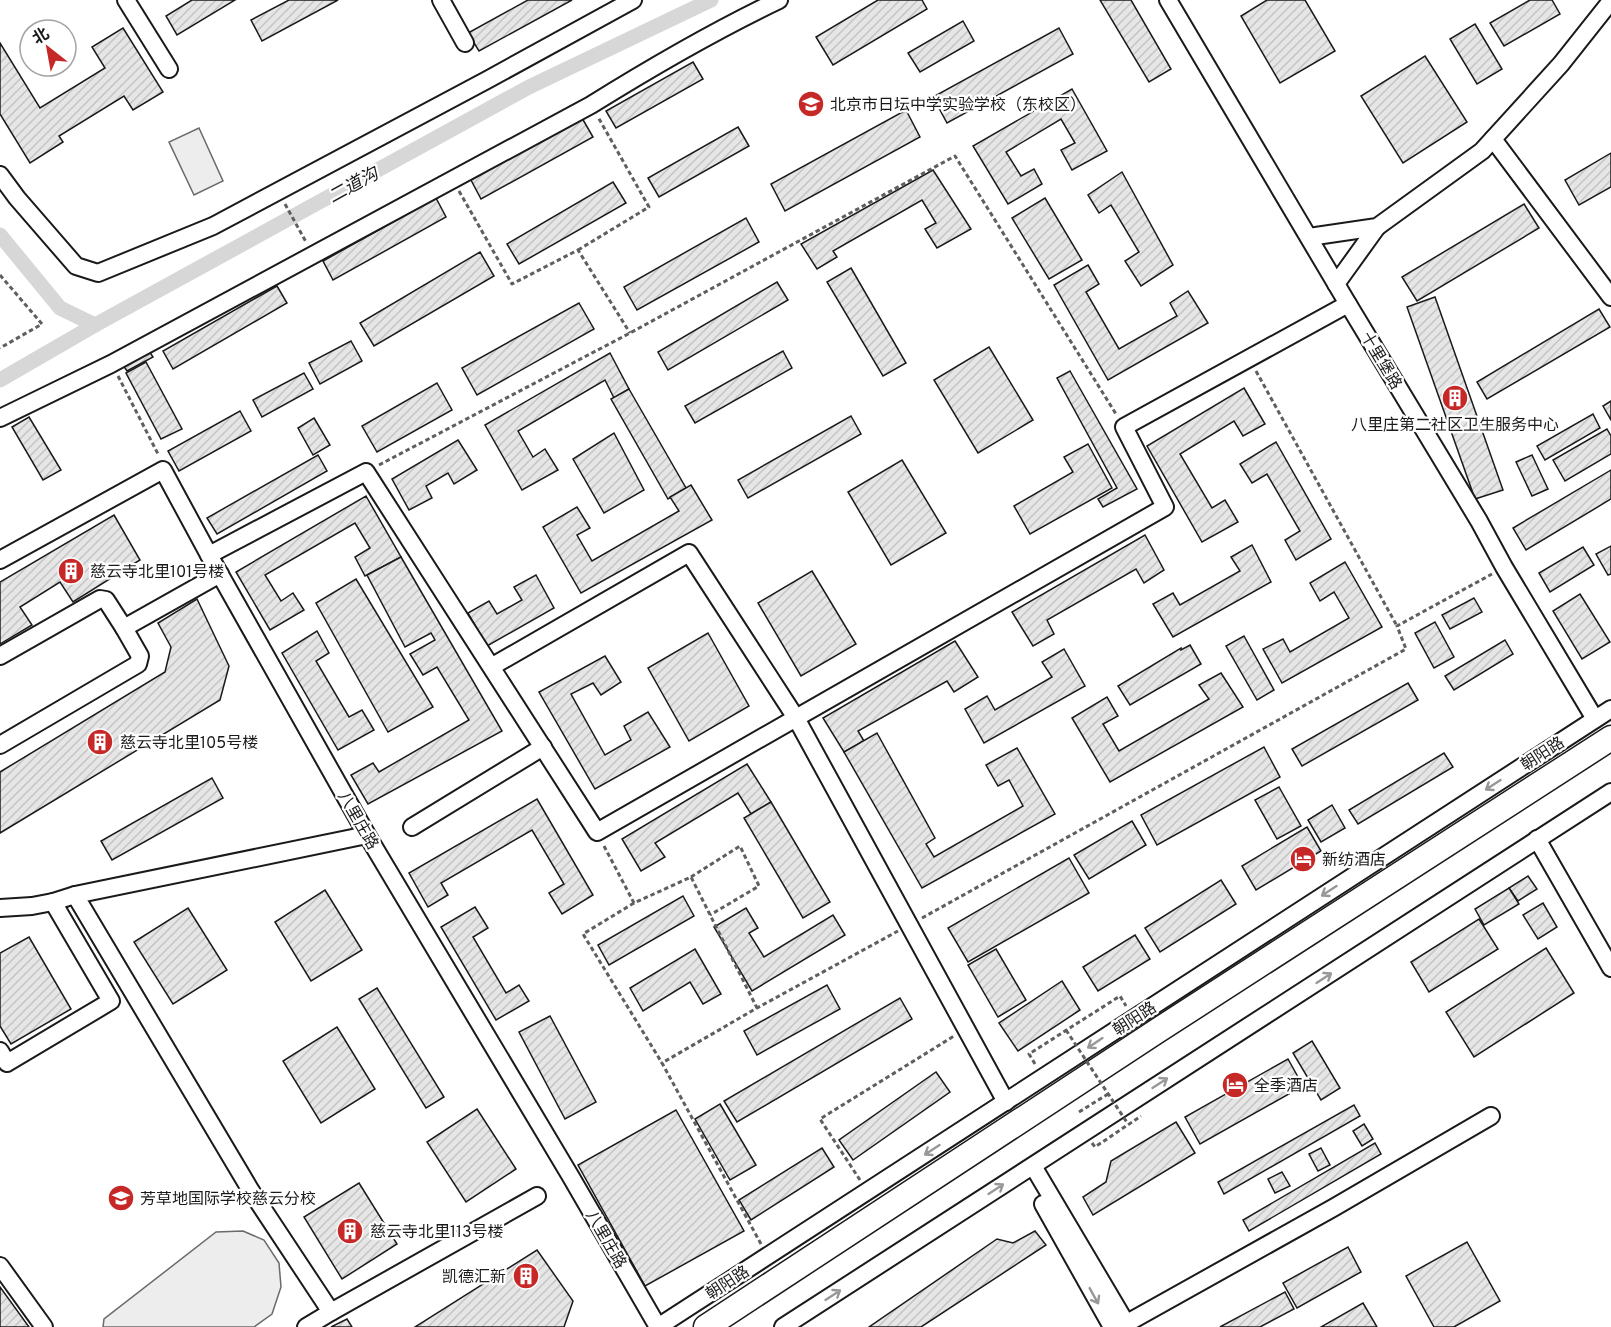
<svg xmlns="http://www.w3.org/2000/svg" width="1611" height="1327" font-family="Overpass,'Noto Sans SC',sans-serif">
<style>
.built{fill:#ededed;stroke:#6a6a6a;stroke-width:1.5}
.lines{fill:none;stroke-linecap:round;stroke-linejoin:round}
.canal{stroke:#d7d7d7;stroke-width:15}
.building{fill:url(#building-hatch);stroke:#1a1a1a;stroke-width:1.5}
.minor-casing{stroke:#1a1a1a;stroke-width:20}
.highway-casing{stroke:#1a1a1a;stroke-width:27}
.path{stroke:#5f5f5f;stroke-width:3;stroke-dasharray:4.5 3;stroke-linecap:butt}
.minor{stroke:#fff;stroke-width:16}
.highway{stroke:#fff;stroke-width:24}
.path-bridge{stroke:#5f5f5f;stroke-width:3;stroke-dasharray:4.5 3;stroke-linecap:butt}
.oneway{stroke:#989898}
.labels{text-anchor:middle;stroke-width:4.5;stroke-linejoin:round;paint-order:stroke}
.poi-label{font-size:16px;fill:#1a1a1a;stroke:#fff;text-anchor:start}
.street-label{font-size:16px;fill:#1a1a1a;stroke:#fff}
.water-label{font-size:18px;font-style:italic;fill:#1a1a1a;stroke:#fff}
</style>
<defs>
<pattern id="building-hatch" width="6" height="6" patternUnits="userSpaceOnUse" patternTransform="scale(1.5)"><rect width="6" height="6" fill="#e6e6e6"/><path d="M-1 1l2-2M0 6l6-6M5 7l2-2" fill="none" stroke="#c5c5c5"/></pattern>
</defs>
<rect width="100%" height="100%" fill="#fff"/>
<g class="built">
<path d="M199,128L223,181L194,195L169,142Z"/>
<path d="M243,1231L264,1240L279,1263L281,1287L272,1314L254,1327H103L104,1319L216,1232Z"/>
</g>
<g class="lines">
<g class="canal">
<path d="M0,235L60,308L95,325"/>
<path d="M0,380L95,325L529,87L711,0"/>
</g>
</g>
<g class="building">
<path d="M192,0H235L177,35L166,16Z"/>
<path d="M289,0H338L262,41L251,20Z"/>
<path d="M528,0H572L479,51L468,33Z"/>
<path d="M878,0H922L927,9L833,65L816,37Z"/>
<path d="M1100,0H1131L1171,69L1149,82Z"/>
<path d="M1267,0H1305L1335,51L1280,83L1241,16Z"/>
<path d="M1530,0H1552L1560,14L1504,46L1490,23Z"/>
<path d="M963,21L974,41L920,72L908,53Z"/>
<path d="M1475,24L1502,69L1477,84L1450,39Z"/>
<path d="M123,28L163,92L133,110L124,96L59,136L63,142L30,163L0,114V43L40,108L105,68L92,47Z"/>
<path d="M1059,28L1073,54L947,123L933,97Z"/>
<path d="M1425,56L1467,122L1403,163L1361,96Z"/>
<path d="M693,62L703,79L616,128L606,111Z"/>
<path d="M1072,89L1107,151L1072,170L1061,150L1075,143L1061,119L1006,152L1021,176L1034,169L1042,184L1008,204L973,146Z"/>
<path d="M906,110L920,137L785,211L771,184Z"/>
<path d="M582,118L593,137L481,199L471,180Z"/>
<path d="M738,127L749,146L659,197L648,178Z"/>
<path d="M1611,153V187L1579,205L1565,180Z"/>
<path d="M933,170L971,229L937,248L925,229L936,223L922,200L833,251L837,257L817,269L801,244Z"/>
<path d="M1122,172L1173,265L1141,286L1125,261L1139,252L1111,205L1099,213L1088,195Z"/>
<path d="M613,182L626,203L519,264L507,244Z"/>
<path d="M436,198L446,217L333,280L323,261Z"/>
<path d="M1045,198L1082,260L1049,279L1012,218Z"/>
<path d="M1524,204L1539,228L1417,301L1402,277Z"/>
<path d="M746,218L759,242L637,310L624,287Z"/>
<path d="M480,252L494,276L374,346L360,323Z"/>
<path d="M1088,265L1099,284L1086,292L1119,349L1177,316L1170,303L1188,291L1208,323L1108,380L1054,285Z"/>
<path d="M851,268L906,363L883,376L827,282Z"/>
<path d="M777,282L788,300L668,370L658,352Z"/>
<path d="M277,286L287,303L173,369L163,351Z"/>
<path d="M1435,297L1503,490L1475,499L1407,307Z"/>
<path d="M579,303L594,329L477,395L462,368Z"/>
<path d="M1599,309L1610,327L1487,399L1477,382Z"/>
<path d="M351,341L362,361L320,384L309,363Z"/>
<path d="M989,347L1033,420L978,453L934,380Z"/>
<path d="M149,351L153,357L127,371L123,365Z"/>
<path d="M783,351L792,368L695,423L685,406Z"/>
<path d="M610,353L629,389L614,398L605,380L518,431L533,457L545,449L558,470L522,490L485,425Z"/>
<path d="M146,362L182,429L161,439L126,373Z"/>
<path d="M1070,371L1137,489L1103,507L1098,499L1117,488L1057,378Z"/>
<path d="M304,373L313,389L262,417L253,400Z"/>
<path d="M437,383L452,410L377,452L362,426Z"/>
<path d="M1244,388L1265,424L1243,436L1234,421L1180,454L1212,508L1225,500L1238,522L1202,542L1147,446Z"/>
<path d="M629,389L686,488L668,499L611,399Z"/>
<path d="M1611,401V420L1603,406Z"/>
<path d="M240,411L251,431L179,471L168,451Z"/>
<path d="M1593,414L1600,428L1545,460L1537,446Z"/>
<path d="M851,416L861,434L748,498L738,480Z"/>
<path d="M29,417L61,470L43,480L12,427Z"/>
<path d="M314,418L330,445L313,455L298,428Z"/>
<path d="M1607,429L1611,436V454L1565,481L1553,460Z"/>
<path d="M614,433L644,490L604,513L573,459Z"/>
<path d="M458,440L477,470L454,484L448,473L426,486L432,498L409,510L392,479Z"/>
<path d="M1276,442L1331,539L1296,560L1285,540L1300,531L1267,474L1252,483L1240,464Z"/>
<path d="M1088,444L1112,488L1030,534L1014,506L1073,472L1064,457Z"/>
<path d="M318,455L327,471L217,534L207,518Z"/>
<path d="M1532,455L1548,489L1532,496L1516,462Z"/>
<path d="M902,460L946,533L891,565L848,492Z"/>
<path d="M1611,470V499L1526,550L1513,528Z"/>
<path d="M691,485L712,520L581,593L543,527L577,507L590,528L577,535L592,561L679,511L670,497Z"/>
<path d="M366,496L401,557L365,576L355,557L370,548L355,523L265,575L281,601L293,593L304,610L270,630L236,572Z"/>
<path d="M114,515L140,560L73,602L60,582L20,607L32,625L0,644V582Z"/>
<path d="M1145,535L1164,570L1144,583L1136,569L1047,620L1054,634L1033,646L1012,612Z"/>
<path d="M1252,545L1271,582L1173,637L1153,604L1173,593L1180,605L1240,571L1231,557Z"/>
<path d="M1611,546V574L1608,575L1596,554Z"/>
<path d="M1583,547L1594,565L1550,592L1539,573Z"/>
<path d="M401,557L502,731L368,804L351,775L373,763L379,772L469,720L437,667L423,675L410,654L435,640L431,633L405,647L367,575Z"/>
<path d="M1345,562L1382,627L1282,683L1263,649L1283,639L1290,652L1349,618L1334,592L1320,601L1310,583Z"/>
<path d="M812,571L856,644L801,676L758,603Z"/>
<path d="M536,575L554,608L487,646L468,613L489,601L497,614L522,600L514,587Z"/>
<path d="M356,579L433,707L388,732L316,603Z"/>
<path d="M1580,594L1610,642L1582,659L1553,611Z"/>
<path d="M1474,598L1482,612L1450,629L1442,615Z"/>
<path d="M197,599L229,666L220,700L0,833V772L165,672L171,647L158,623Z"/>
<path d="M1435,622L1454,657L1434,668L1415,633Z"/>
<path d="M317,631L329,653L316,661L349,717L362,710L374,730L338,750L282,653Z"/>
<path d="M708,633L749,706L689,741L648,668Z"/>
<path d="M1244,636L1274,690L1257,700L1226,646Z"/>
<path d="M1505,640L1513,654L1454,690L1445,676Z"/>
<path d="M955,641L978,677L954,692L947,681L858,731L864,741L844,752L823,718Z"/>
<path d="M1190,645L1201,664L1130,705L1118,686L1181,648V650Z"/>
<path d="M1064,649L1085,686L984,743L965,709L987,696L995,710L1052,677L1042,662Z"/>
<path d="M605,656L621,682L601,695L593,683L571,694L605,755L631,740L624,726L648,712L670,747L595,789L539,692Z"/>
<path d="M1221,673L1243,707L1110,782L1072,718L1107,697L1118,716L1103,724L1119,751L1209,699L1199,685Z"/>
<path d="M1408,683L1418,700L1302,766L1292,749Z"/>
<path d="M877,733L935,838L926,844L934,857L1023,806L1009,780L998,786L986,765L1017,748L1055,814L922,888L844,752Z"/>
<path d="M1264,747L1280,777L1157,845L1141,815Z"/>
<path d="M1444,753L1453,767L1358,824L1349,810Z"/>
<path d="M747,764L771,802L751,814L738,793L655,843L665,857L641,871L622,839Z"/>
<path d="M212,778L223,798L112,860L101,841Z"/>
<path d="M1279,787L1301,826L1277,839L1255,800Z"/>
<path d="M537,799L593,895L562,914L549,893L564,884L532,830L441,883L448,895L428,907L409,873Z"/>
<path d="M771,802L830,902L803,918L744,818Z"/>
<path d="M1332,805L1345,828L1321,842L1308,820Z"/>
<path d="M1132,821L1146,845L1089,879L1074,855Z"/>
<path d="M1307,827L1321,851L1256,890L1242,866Z"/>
<path d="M1069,858L1089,893L968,962L948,928Z"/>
<path d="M1528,876L1537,889L1518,901L1509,888Z"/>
<path d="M1221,880L1236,904L1160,952L1145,928Z"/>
<path d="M1509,888L1519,904L1484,925L1475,909Z"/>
<path d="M325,890L362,950L311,981L275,922Z"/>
<path d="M683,896L694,916L609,965L598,945Z"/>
<path d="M1543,903L1557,927L1538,939L1523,915Z"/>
<path d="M475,907L488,928L473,937L506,993L519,985L529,1001L496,1020L441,927Z"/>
<path d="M188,908L227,970L173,1004L134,942Z"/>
<path d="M746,908L758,928L749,933L764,957L833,915L845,935L752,991L714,927Z"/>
<path d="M1479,919L1498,949L1429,992L1411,962Z"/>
<path d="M1135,935L1150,959L1098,991L1083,967Z"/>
<path d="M29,937L71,1009L11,1044L0,1026V953Z"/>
<path d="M1546,948L1574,993L1474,1057L1446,1012Z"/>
<path d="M695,949L721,994L703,1004L690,982L643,1011L630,988Z"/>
<path d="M996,949L1026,1000L998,1017L968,965Z"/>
<path d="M1062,981L1080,1010L1018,1051L999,1023Z"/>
<path d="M827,985L840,1009L757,1055L744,1031Z"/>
<path d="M377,988L444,1097L426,1108L359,999Z"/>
<path d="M900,998L912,1019L737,1122L724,1101Z"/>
<path d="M550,1016L596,1102L565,1119L519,1032Z"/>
<path d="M337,1027L375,1089L321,1123L283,1061Z"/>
<path d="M1312,1041L1340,1088L1321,1100L1293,1053Z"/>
<path d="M1288,1059L1303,1086L1200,1144L1185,1117Z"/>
<path d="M936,1072L950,1092L853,1160L839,1140Z"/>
<path d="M720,1104L756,1165L730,1180L695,1119Z"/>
<path d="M1354,1105L1360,1116L1224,1194L1218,1182Z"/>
<path d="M477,1109L516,1169L466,1202L427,1142Z"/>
<path d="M676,1110L744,1231L645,1286L578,1165Z"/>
<path d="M1176,1122L1195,1153L1093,1215L1083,1197L1106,1182L1111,1161Z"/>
<path d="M1364,1124L1373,1139L1362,1146L1353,1131Z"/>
<path d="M1375,1143L1381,1154L1249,1231L1243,1220Z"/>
<path d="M822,1148L834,1167L751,1220L739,1200Z"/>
<path d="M1321,1148L1330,1165L1318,1171L1309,1154Z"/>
<path d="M1282,1172L1290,1186L1275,1193L1268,1179Z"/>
<path d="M359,1183L397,1244L342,1279L304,1217Z"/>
<path d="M1035,1231L1046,1245L921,1327H869L997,1239L1013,1243Z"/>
<path d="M1467,1242L1500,1301L1454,1327H1434L1406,1276Z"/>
<path d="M1348,1247L1361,1272L1297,1308L1283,1283Z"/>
<path d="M537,1250L573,1301L564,1327H415Z"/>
<path d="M0,1287L29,1327H0Z"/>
<path d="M1285,1292L1294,1309L1260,1327H1220Z"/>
<path d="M1363,1303L1377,1327H1321Z"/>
<path d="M347,1319L352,1327H331Z"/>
</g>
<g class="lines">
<defs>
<g id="minor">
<path d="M126,0L169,69"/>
<path d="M441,0L465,43"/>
<path d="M1168,0L1348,304L1479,521L1504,567L1595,719"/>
<path d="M1493,139L1611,297"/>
<path d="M0,175L17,198L76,266L98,273L213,226L487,80L633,0"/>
<path d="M1309,237L1377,227L1482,151L1561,64L1611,1"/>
<path d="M1336,284L1377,227"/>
<path d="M0,418L111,364L591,105C652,67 714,31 779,0"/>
<path d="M209,555L366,472L597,832L796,718L689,553L491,667"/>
<path d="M0,560L163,470L209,555L367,835L571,1177L658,1327"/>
<path d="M0,656L100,599L106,600L124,628L220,574"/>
<path d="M0,745L138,664L140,656L124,628"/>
<path d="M412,827L543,747"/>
<path d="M1537,839L1611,968"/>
<path d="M0,908L32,906L53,902"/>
<path d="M0,1051L7,1063L111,1001L53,902L75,895"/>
<path d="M1006,1102L796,718L1165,507L1124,427L1348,304"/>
<path d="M1033,1166L1126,1323"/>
<path d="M1043,1204L1112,1327"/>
<path d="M0,1266L44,1327"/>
<path d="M331,1312L537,1196"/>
<path d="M306,1327L331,1312L251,1191L75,895L367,835"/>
<path d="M658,1327L1611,709"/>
<path d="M783,1327L1611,792"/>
<path d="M1120,1327L1333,1208L1491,1116"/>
</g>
<path id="highway" d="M706,1327L1157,1031L1611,738"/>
</defs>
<use href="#minor" class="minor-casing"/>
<use href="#highway" class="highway-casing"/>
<g class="path">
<path d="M459,191L512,284L578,250L630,333"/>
<path d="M285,204L306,242"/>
<path d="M578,250L649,207L598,117"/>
<path d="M0,275L42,324L0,348"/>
<path d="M1256,371L1397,626"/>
<path d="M118,376L159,456"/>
<path d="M379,465L630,333L955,156L1116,414"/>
<path d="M604,846L634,903L691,877L757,1008"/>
<path d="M691,877L740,846L759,886L710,915"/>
<path d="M634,903L583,934L662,1063"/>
<path d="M922,918L1406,649L1397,626L1492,574"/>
<path d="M1035,1064L1029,1054L1120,996L1126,1006"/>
<path d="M1079,1112L1108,1094"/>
<path d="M1092,1143L1095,1147L1141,1116"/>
<path d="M860,1180L820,1119L954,1036"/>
<path d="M761,1244L662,1063L757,1008L898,931"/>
</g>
<use href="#minor" class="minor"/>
<use href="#highway" class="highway"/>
<path class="path-bridge" d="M1066,1030L1128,1124"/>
</g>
<defs><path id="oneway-shaft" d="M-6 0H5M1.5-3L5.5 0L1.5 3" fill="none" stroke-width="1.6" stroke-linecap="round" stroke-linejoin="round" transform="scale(1.5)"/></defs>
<g class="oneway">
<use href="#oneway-shaft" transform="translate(1493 785) rotate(147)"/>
<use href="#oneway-shaft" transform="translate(1329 891) rotate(147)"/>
<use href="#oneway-shaft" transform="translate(1324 978) rotate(-33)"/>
<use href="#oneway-shaft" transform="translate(1095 1043) rotate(146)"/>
<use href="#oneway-shaft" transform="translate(1160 1083) rotate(-33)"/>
<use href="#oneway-shaft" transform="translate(932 1150) rotate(147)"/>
<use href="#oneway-shaft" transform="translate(996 1189) rotate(-33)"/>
<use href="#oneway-shaft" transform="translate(833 1295) rotate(-33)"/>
<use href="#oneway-shaft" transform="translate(1094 1296) rotate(61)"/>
</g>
<defs>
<symbol id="school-disc" viewBox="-11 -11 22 22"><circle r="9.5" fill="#c62828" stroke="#fff"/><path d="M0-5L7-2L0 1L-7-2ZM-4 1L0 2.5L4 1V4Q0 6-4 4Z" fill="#fff"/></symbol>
<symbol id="building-disc" viewBox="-11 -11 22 22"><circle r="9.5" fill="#c62828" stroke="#fff"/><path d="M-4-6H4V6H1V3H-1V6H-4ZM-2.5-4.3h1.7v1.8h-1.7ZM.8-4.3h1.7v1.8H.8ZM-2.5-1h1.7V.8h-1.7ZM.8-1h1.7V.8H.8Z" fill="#fff"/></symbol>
<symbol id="hotel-disc" viewBox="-11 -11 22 22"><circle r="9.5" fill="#c62828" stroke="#fff"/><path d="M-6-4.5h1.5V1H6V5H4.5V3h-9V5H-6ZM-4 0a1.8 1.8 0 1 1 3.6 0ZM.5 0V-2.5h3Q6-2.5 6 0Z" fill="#fff"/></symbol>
</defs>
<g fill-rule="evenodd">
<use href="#school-disc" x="796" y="89" width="30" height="30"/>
<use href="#building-disc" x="1440" y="383" width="30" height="30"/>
<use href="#building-disc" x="56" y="556" width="30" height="30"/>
<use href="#building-disc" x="85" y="727" width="30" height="30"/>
<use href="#hotel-disc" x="1288" y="844" width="30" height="30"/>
<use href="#hotel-disc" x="1220" y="1070" width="30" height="30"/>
<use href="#school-disc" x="106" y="1183" width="30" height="30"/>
<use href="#building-disc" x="335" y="1216" width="30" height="30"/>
<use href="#building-disc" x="511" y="1261" width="30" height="30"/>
</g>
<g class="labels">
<g class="poi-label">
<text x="830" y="110">北京市日坛中学实验学校（东校区）</text>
<text x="1455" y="430" text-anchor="middle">八里庄第二社区卫生服务中心</text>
<text x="90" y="577">慈云寺北里101号楼</text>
<text x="120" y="748">慈云寺北里105号楼</text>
<text x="1322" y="865">新纺酒店</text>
<text x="1254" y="1091">全季酒店</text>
<text x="140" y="1204">芳草地国际学校慈云分校</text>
<text x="370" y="1237">慈云寺北里113号楼</text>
<text x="506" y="1282" text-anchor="end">凯德汇新</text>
</g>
<g class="street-label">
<text transform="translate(1382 360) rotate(59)" y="6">十里堡路</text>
<text transform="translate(1542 753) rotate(-33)" y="6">朝阳路</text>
<text transform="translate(359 820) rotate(60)" y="6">八里庄路</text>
<text transform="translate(1134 1018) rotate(-33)" y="6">朝阳路</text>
<text transform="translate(607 1239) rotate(60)" y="6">八里庄路</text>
<text transform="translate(727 1282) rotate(-33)" y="6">朝阳路</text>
</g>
<g class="water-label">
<text transform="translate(353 185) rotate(-29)" y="6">二道沟</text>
</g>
</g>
<g transform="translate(48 48) rotate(329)"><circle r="28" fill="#ffffff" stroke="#a3a3a3" stroke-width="1.5"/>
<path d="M0-4.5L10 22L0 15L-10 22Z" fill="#c62828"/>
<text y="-9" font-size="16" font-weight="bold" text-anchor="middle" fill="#1a1a1a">北</text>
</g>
</svg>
